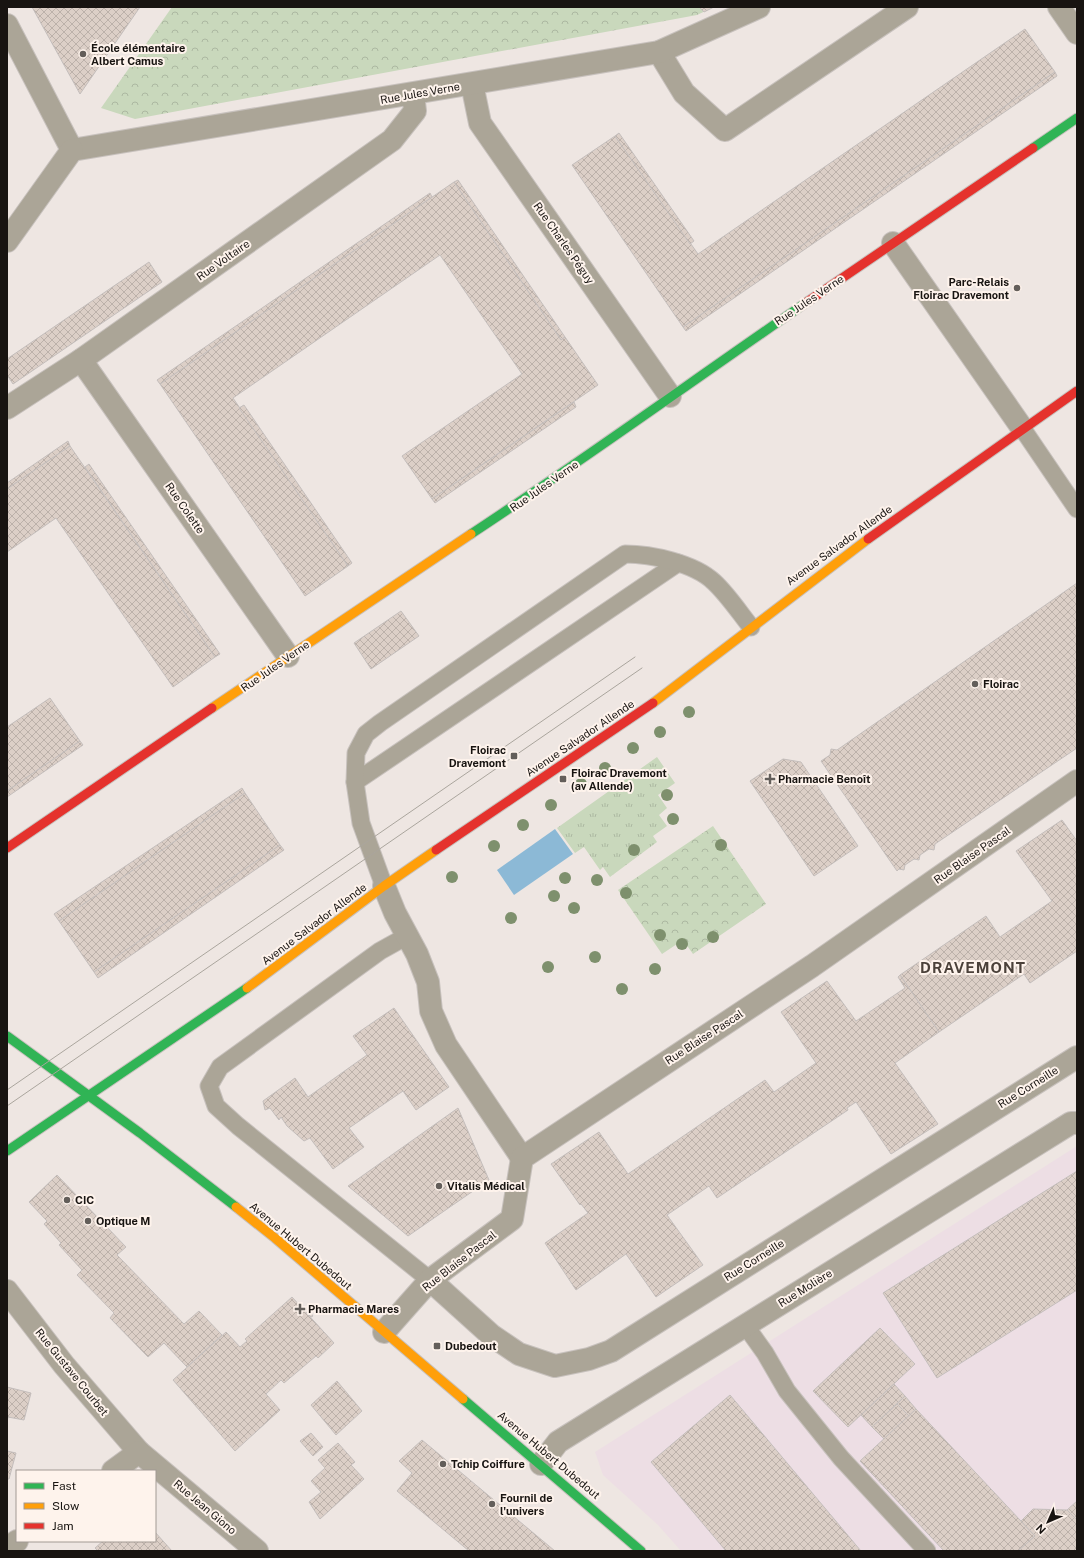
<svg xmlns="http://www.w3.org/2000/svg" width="1084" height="1558" font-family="'Public Sans',sans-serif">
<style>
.education{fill:#eddee4}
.grass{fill:url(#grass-tufts)}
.park{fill:url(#park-crowns)}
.water{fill:#8cb9d6}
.building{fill:url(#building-cross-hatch);stroke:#c4bebc}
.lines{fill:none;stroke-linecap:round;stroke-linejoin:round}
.lane-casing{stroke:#c7c1bd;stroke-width:19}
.street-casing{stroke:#c7c1bd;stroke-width:24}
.fast-casing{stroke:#c7c1bd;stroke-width:11}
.slow-casing{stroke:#c7c1bd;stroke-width:11}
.jam-casing{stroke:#c7c1bd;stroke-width:11}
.lane{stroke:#aba597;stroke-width:17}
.street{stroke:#aba597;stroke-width:22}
.fast{stroke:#30b455;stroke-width:9}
.slow{stroke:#ff9f0a;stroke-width:9}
.jam{stroke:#e5322d;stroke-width:9}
.tram{stroke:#aaa59d;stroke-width:1}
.tree{fill:#7e906d}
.poi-dot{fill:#635e5a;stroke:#fef3ec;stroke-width:1.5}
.labels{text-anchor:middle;stroke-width:4;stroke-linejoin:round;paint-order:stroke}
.poi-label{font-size:11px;font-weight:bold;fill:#181411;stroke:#fef3ec;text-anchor:start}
.street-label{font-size:11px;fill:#181411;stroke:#fef3ec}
.district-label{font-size:15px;font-weight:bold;letter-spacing:1px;fill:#4b413a;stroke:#fef3ec}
</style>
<defs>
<pattern id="grass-tufts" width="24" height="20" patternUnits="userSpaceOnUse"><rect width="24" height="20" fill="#c9d8bc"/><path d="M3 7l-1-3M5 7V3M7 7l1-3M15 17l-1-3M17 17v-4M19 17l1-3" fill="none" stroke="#acb8a1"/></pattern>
<pattern id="park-crowns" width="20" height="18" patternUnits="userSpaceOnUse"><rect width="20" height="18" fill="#c9d8bc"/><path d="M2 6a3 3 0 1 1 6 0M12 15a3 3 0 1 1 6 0" fill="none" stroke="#acb8a1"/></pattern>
<pattern id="building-cross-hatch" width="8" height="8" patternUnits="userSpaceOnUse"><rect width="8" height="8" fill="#dccfc7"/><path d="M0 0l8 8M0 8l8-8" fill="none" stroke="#bcb1aa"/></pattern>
</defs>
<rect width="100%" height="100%" fill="#eee6e2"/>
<path class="education" d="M1077,1146V1551H681L658,1525L603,1475L595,1452Z"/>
<path class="grass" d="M657,757L675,783L658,795L667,808L659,815L667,826L653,836L657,842L610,877L603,867L600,870L584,847L575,853L557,828Z"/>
<g class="park">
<path d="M172,7H714L697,15L135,119L101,108Z"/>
<path d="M713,826L766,904L693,954L683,940L662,954L618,890Z"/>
</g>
<path class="water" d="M555,829L573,854L514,895L497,870Z"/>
<g class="building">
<path d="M32,7H140L80,94Z"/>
<path d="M699,7H714L704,12Z"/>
<path d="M1025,29L1055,72L683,327L572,165L615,136L698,254Z"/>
<path d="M1055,72L1057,76L686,331L683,327Z"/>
<path d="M619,133L694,241L690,244L615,136Z"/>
<path d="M458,180L565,337L561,340L454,182Z"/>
<path d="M454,182L561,340L565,337L598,385L432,499L402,456L522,374L440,255L233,398L348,566L305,596L160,384Z"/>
<path d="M430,193L432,197L160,384L157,380Z"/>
<path d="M149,262L162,282L13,384L7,375V359Z"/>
<path d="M574,402L576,407L435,503L432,499Z"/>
<path d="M244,405L352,563L348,566L239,408Z"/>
<path d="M68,441L70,446L7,489V483Z"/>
<path d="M70,446L215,657L173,687L56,518L7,552V489Z"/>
<path d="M89,464L220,654L215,657L85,467Z"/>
<path d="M1077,583V748L935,844L934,850L929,849L920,855L919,860L914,859L905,865L904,870L899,869L897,871L821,761L830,755L831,749L837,750Z"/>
<path d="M401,611L419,636L371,669L354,643Z"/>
<path d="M50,698L80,741L7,791V727Z"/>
<path d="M80,741L83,745L7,797V791Z"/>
<path d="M783,759L801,762L858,846L814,876L750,781Z"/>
<path d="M242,788L245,793L59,921L54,914Z"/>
<path d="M245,793L280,845L94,972L59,921Z"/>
<path d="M1062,820L1077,841V951L1030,983L1024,974L939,1032L900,975L986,916L1000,937L1052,901L1016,851Z"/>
<path d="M280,845L284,850L98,978L94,972Z"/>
<path d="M900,975L939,1032L895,1063L938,1124L891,1154L856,1102L847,1108L848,1110L717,1198L709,1186L667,1215L703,1265L656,1297L626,1254L576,1290L545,1243L588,1213L581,1204L580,1205L551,1164L599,1132L628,1174L765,1080L774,1092L816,1063L781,1012L827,981L856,1021L905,988L898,977Z"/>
<path d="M394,1008L449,1087L416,1110L403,1091L349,1128L364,1147L333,1169L310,1138L304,1141L287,1126L281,1117L279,1120L270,1108L265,1110L263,1101L295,1078L308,1097L367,1055L353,1036Z"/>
<path d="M458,1108L489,1180L408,1236L348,1186Z"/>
<path d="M1077,1171V1290L937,1378L883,1293Z"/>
<path d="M57,1175L126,1247L117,1255L184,1324L199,1311L222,1335L187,1367L164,1343L148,1357L110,1318L114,1313L77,1275L82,1270L59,1245L61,1243L44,1224L47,1221L29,1202Z"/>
<path d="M292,1297L334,1343L318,1358L316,1356L284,1383L281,1380L266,1394L280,1410L235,1451L173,1380L226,1332L240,1347L247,1341L245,1339Z"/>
<path d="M306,1307L313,1316L311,1317L303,1309Z"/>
<path d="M880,1328L915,1364L848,1427L813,1391Z"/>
<path d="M337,1381L362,1411L336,1435L311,1405Z"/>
<path d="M894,1384L905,1396L872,1427L861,1415Z"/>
<path d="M7,1387L31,1393L24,1420L8,1417L7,1422Z"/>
<path d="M730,1395L861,1551H726L651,1462Z"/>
<path d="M905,1396L916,1409L909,1416L897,1404Z"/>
<path d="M897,1404L909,1416L884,1439L872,1427Z"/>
<path d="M916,1409L1035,1536L1018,1551H944L860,1461Z"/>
<path d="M311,1433L323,1447L313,1456L300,1441Z"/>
<path d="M422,1440L555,1551H469L397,1491L412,1473L399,1461Z"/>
<path d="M338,1443L355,1462L351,1465L364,1479L320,1519L309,1502L321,1492L311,1481L325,1468L318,1460Z"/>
<path d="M7,1451L16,1453L9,1479H7Z"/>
<path d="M1077,1501V1520L1067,1510Z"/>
<path d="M1033,1509L1067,1510L1077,1520V1551H1018L1035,1536L1021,1521Z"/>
<path d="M155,1532L172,1551H98L95,1548L103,1541H155Z"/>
</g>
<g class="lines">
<defs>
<g id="lane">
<path d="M1022,428L1077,509"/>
<path d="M355,782L678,563"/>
<path d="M384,886L361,823L355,782L356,753L366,734L380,723L625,554C651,554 694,563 714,582C728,595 739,612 751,627"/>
<path d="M407,936L380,951L220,1067L209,1086L216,1106L238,1126L430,1280"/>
<path d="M745,1325L765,1353L787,1391L841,1458L927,1551"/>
</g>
<g id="street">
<path d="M1059,7L1077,33"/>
<path d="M7,25L72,150"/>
<path d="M659,52L684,93L725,130L907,7"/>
<path d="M472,84L480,123L670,396"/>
<path d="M72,150L659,52L759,7"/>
<path d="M7,241L72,150"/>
<path d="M893,243L1022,428"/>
<path d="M81,360L288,656"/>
<path d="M7,408L81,360L392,140L415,111L413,94"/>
<path d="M384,886L395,913L417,954L428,982L431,1011L446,1045L522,1158"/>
<path d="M430,1280L491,1335L519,1354L555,1366L589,1359L611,1351L1077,1057"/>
<path d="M7,1291L64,1365L139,1452"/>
<path d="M384,1332L430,1280L512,1219L522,1158L812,966L1077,781"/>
<path d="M541,1464L558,1442L1071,1123H1077"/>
<path d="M113,1471L139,1452L257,1551"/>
<path d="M7,1548L17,1541"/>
</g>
<g id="fast">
<path d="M1033,148L1077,118"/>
<path d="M471,534C585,459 695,379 807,302"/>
<path d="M7,1036L140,1133L236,1207"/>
<path d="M7,1151L247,988"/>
<path d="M463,1399L641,1551"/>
</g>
<g id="slow">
<path d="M653,703L868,539"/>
<path d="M212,708L471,534"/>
<path d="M247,988L384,886L436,850"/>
<path d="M236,1207L275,1238L463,1399"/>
</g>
<g id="jam">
<path d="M807,302L1033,148"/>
<path d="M868,539L1077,391"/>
<path d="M7,848L212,708"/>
<path d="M436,850L653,703"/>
</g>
</defs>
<use href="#lane" class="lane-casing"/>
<use href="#street" class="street-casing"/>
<use href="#fast" class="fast-casing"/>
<use href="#slow" class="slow-casing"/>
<use href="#jam" class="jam-casing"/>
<use href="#lane" class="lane"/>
<use href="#street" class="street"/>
<use href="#fast" class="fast"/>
<use href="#slow" class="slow"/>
<use href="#jam" class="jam"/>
<g class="tram">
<path d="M7,1090L635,657"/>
<path d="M7,1106L642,668"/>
</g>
</g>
<g class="tree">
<circle cx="689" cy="712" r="6"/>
<circle cx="660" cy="732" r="6"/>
<circle cx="633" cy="748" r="6"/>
<circle cx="605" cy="768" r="6"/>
<circle cx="581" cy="784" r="6"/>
<circle cx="667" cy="795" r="6"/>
<circle cx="551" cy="805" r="6"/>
<circle cx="673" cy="819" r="6"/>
<circle cx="523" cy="825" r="6"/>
<circle cx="721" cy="845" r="6"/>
<circle cx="494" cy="846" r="6"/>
<circle cx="634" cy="850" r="6"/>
<circle cx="452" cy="877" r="6"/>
<circle cx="565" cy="878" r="6"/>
<circle cx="597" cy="880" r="6"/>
<circle cx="626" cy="893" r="6"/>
<circle cx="554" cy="896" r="6"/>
<circle cx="574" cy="908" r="6"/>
<circle cx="511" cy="918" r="6"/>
<circle cx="660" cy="935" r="6"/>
<circle cx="713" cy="937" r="6"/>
<circle cx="682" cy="944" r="6"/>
<circle cx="595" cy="957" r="6"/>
<circle cx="548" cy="967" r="6"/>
<circle cx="655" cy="969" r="6"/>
<circle cx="622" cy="989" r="6"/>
</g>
<g class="poi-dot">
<circle cx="83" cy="54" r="4"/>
<circle cx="1017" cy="288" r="4"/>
<circle cx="975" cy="684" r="4"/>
<rect x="510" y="752" width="8" height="8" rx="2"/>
<rect x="559" y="775" width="8" height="8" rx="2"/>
<path d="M768 773h4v4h4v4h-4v4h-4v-4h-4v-4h4z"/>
<circle cx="439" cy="1186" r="4"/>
<circle cx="67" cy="1200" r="4"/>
<circle cx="88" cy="1221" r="4"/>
<path d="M298 1303h4v4h4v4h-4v4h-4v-4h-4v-4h4z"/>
<rect x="433" y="1342" width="8" height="8" rx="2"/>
<circle cx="443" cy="1464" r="4"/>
<circle cx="492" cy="1504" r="4"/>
</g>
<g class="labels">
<g class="poi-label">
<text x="91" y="52">École élémentaire<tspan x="91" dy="13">Albert Camus</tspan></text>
<text x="1009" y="286" text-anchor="end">Parc-Relais<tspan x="1009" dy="13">Floirac Dravemont</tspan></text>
<text x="983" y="688">Floirac</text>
<text x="506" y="754" text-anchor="end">Floirac<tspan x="506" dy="13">Dravemont</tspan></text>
<text x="571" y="777">Floirac Dravemont<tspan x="571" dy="13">(av Allende)</tspan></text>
<text x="778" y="783">Pharmacie Benoît</text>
<text x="447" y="1190">Vitalis Médical</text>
<text x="75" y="1204">CIC</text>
<text x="96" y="1225">Optique M</text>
<text x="308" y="1313">Pharmacie Mares</text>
<text x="445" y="1350">Dubedout</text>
<text x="451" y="1468">Tchip Coiffure</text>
<text x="500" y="1502">Fournil de<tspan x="500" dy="13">l'univers</tspan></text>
</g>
<g class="street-label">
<text transform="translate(420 93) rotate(-10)" y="4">Rue Jules Verne</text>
<text transform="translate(564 243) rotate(55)" y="4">Rue Charles Péguy</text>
<text transform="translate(223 260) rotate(-35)" y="4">Rue Voltaire</text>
<text transform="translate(809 300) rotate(-34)" y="4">Rue Jules Verne</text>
<text transform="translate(544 486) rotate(-35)" y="4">Rue Jules Verne</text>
<text transform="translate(185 508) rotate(55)" y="4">Rue Colette</text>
<text transform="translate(839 545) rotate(-36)" y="4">Avenue Salvador Allende</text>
<text transform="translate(275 666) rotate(-35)" y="4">Rue Jules Verne</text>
<text transform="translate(580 738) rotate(-34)" y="4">Avenue Salvador Allende</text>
<text transform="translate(972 855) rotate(-35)" y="4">Rue Blaise Pascal</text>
<text transform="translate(314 924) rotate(-37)" y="4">Avenue Salvador Allende</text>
<text transform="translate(704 1037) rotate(-33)" y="4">Rue Blaise Pascal</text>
<text transform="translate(1028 1087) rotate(-32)" y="4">Rue Corneille</text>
<text transform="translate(301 1246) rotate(40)" y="4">Avenue Hubert Dubedout</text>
<text transform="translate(754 1260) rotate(-32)" y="4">Rue Corneille</text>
<text transform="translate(459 1261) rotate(-38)" y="4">Rue Blaise Pascal</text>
<text transform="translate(805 1288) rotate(-32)" y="4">Rue Molière</text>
<text transform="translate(72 1372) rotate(51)" y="4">Rue Gustave Courbet</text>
<text transform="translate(549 1455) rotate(40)" y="4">Avenue Hubert Dubedout</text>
<text transform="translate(205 1507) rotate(40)" y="4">Rue Jean Giono</text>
</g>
<g class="district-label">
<text x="973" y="973">DRAVEMONT</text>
</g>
</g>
<rect width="1084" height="1558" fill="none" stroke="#181411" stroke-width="16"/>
<rect x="16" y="1470" width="140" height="72" fill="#fef3ec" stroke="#a29a94"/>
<rect x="24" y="1483" width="20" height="6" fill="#30b455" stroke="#a29a94"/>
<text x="52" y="1490" font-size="12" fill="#181411">Fast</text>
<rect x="24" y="1503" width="20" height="6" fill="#ff9f0a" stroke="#a29a94"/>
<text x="52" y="1510" font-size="12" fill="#181411">Slow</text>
<rect x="24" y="1523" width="20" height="6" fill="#e5322d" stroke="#a29a94"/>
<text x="52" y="1530" font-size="12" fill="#181411">Jam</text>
<g transform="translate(1048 1522) rotate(225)" stroke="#fef3ec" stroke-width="3" paint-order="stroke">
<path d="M0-3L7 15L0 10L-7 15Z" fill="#181411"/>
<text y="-6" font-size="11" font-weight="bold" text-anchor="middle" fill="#181411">N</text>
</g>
</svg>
